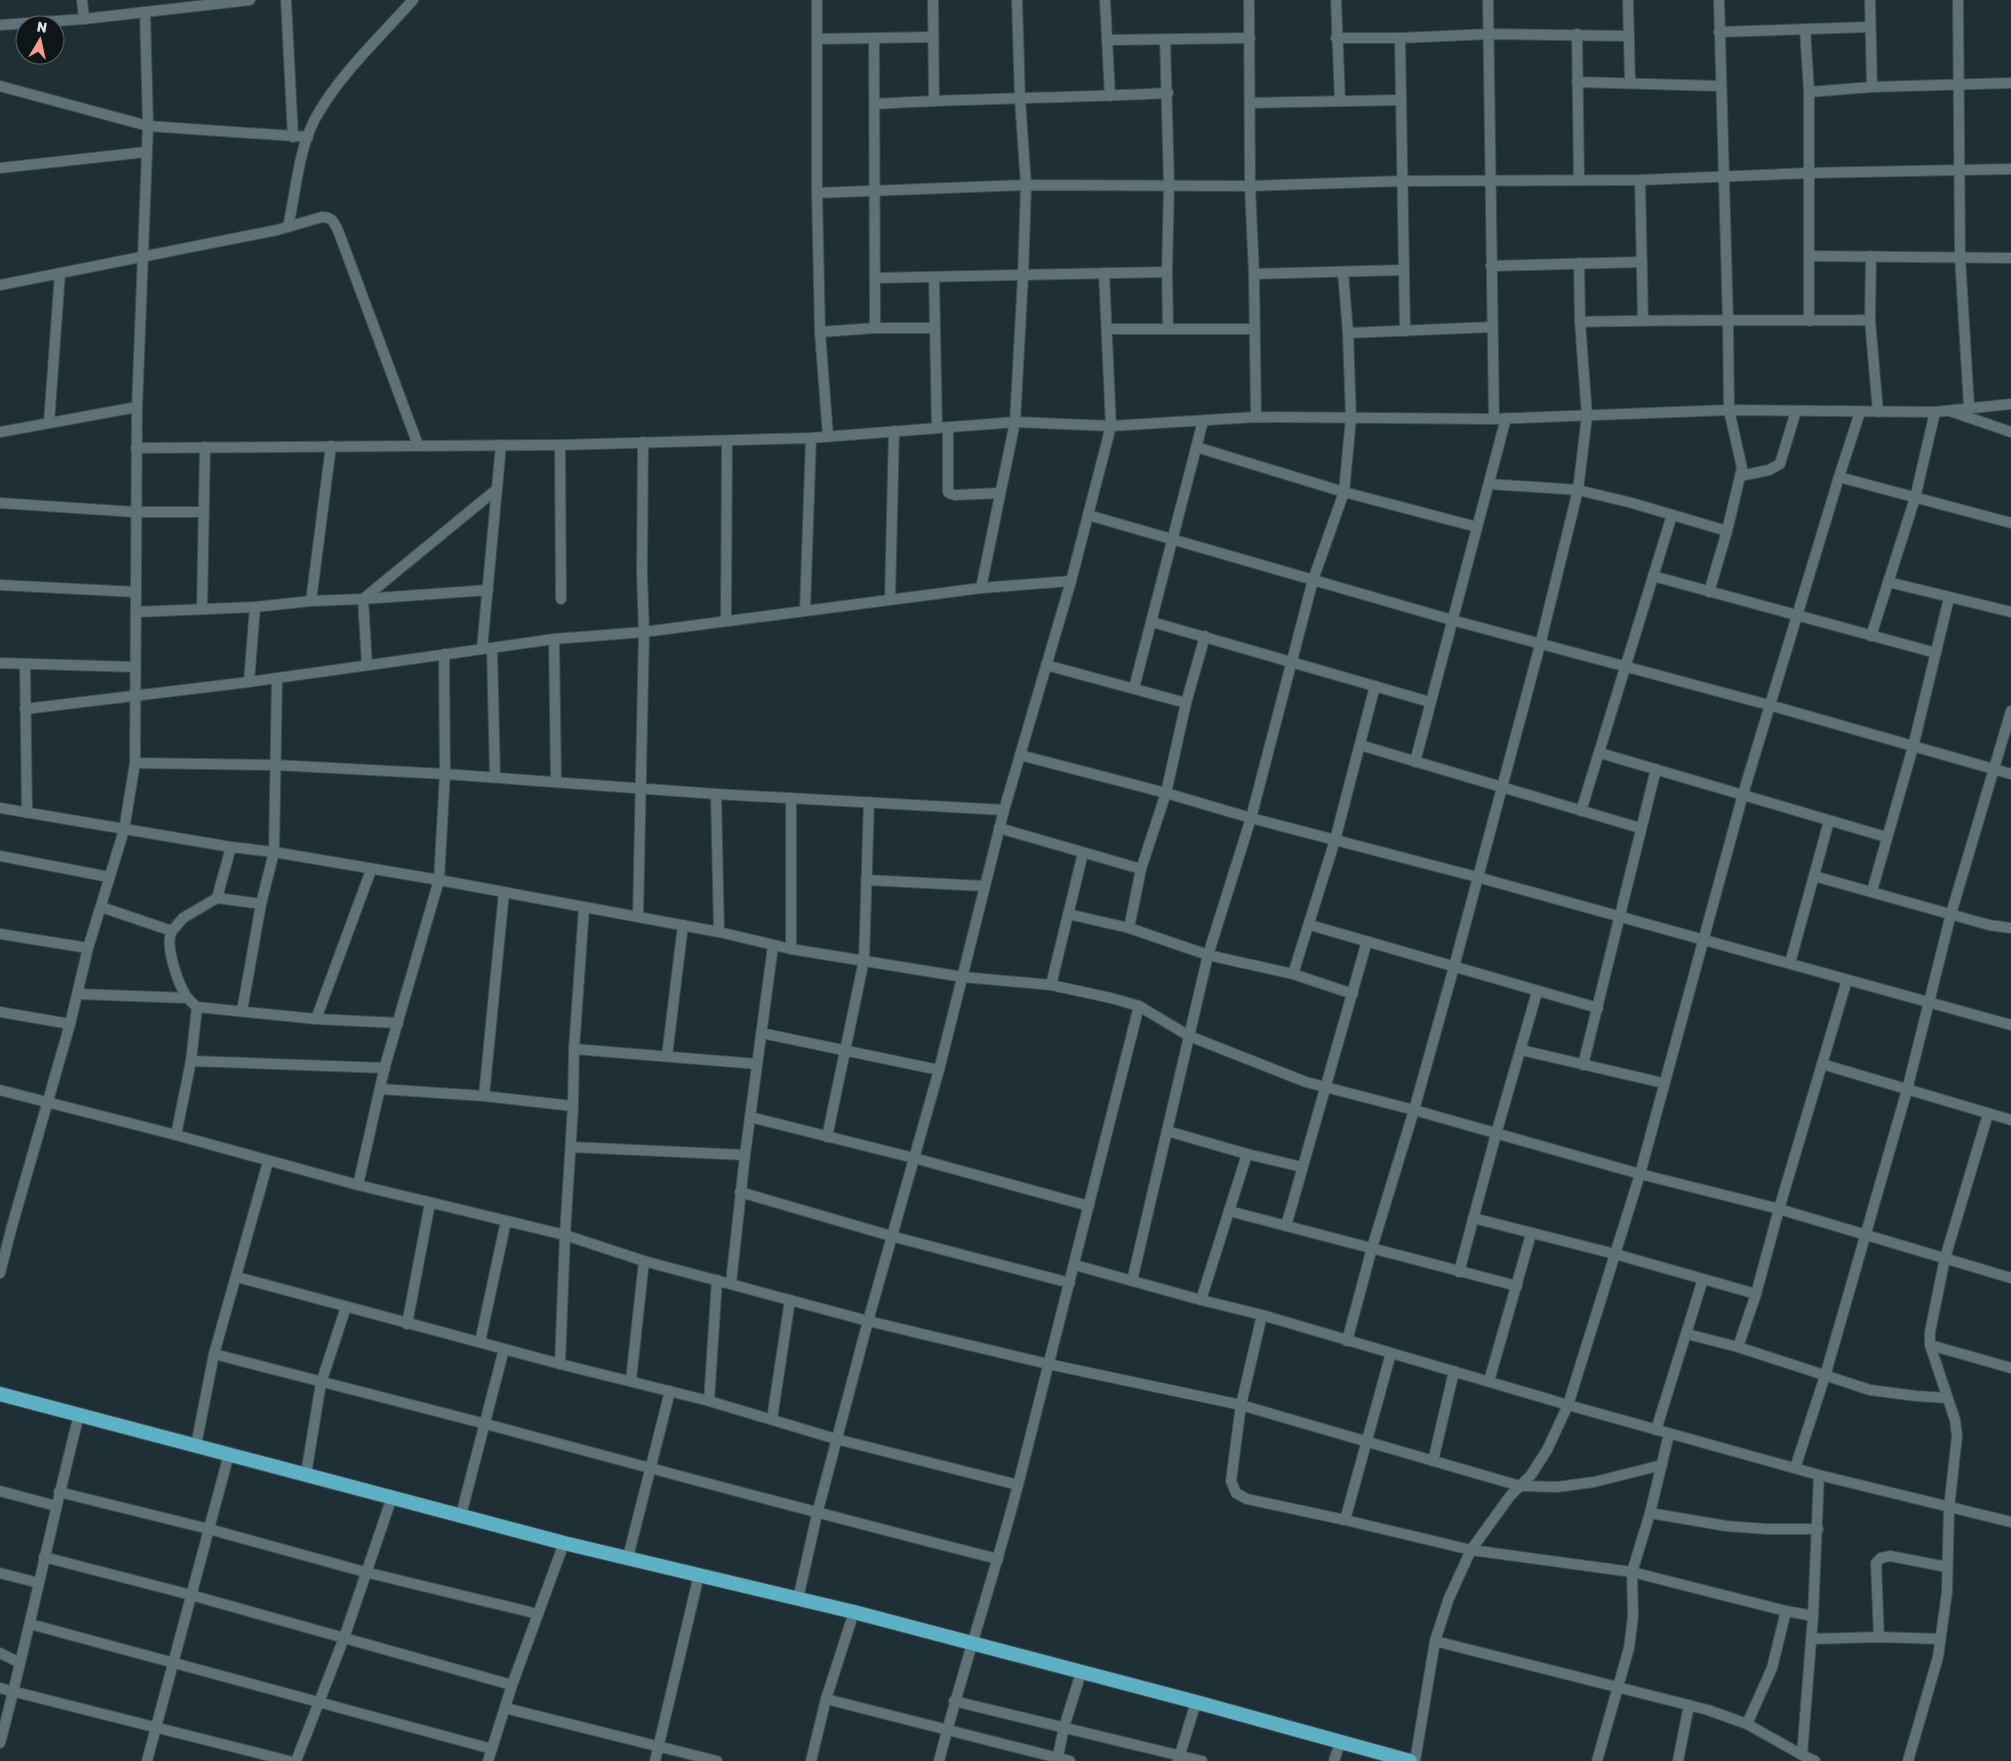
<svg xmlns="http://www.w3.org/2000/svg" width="2011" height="1761" font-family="Rubik,sans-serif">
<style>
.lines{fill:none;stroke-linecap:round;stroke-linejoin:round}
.minor-casing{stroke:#3e4d51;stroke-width:12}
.trunk-casing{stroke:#3e4d51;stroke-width:16}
.minor{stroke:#5f7278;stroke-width:10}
.trunk{stroke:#5eb0c4;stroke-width:14}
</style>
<rect width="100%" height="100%" fill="#1e3035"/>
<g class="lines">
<defs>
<g id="minor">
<path d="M82,0L84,19"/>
<path d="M286,0L293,137"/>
<path d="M817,0V193L820,332L828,436"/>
<path d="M933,0L934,101"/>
<path d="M1105,0L1110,96"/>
<path d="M1249,0L1250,186L1254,274L1256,417"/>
<path d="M1336,0L1340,101"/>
<path d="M1488,0L1494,419"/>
<path d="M1628,0L1630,82"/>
<path d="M1870,0L1872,87"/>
<path d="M1958,0L1960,256L1969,407"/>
<path d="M0,25L84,19L250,0"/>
<path d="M1805,29L1809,92V321"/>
<path d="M1719,32L1869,27"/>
<path d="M1577,34L1579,179"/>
<path d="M874,38L875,328"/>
<path d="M1336,38H1400L1490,34L1629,36"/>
<path d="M1400,38L1405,331"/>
<path d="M818,39L933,37"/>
<path d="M1165,39L1169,185L1167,272L1168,328"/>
<path d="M1107,40L1250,38"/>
<path d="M1577,82L1720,86"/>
<path d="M0,86L148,126L308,137"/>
<path d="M1809,92L1872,87L2011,83"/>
<path d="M1250,103L1401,100"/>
<path d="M875,104C973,98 1070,98 1168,93"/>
<path d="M0,168L146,152"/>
<path d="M1640,180L1643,320"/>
<path d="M817,193L1026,185L1250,186L1403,181L1640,180L1809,173L2011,169"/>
<path d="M288,227C296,192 298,151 315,119C338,76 381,36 413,0"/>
<path d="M1809,256L2011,258"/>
<path d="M1871,256L1870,320L1878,412"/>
<path d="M1491,266L1642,262"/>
<path d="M1254,274L1404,270"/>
<path d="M934,277L937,428"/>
<path d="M875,278L1167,272"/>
<path d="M0,285L277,230L322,217C333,217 335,224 339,233L418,445"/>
<path d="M1580,322C1677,319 1774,321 1870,320"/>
<path d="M1108,329H1255"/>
<path d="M820,332L875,328H934"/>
<path d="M1348,333L1492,327"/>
<path d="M1950,411L2011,432"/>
<path d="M49,423L60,273"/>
<path d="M948,427V492L951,494L955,495L1000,493"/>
<path d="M0,432L137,407"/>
<path d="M560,445L561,599"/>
<path d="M1196,447L1344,492L1477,527"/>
<path d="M136,448L560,445L811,438L1015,422L1111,426L1256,417L1494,419L1729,410L1935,412L2011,404"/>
<path d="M1740,476L1769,470L1780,464L1796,411"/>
<path d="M1839,477L2011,523"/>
<path d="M1489,484L1578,490L1632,503L1727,531"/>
<path d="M0,503L135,512H204"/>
<path d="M1088,515L1452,620L1769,705L2011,774"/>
<path d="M1653,576L1936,653"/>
<path d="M1888,582L2011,612"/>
<path d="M0,585L136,592"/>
<path d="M981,588L1015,422L1023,276L1026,185L1020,99L1017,0"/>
<path d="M1709,592L1727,531L1742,468L1729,410L1728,322L1719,0"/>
<path d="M890,599L894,431"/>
<path d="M311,601L331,446"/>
<path d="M202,609L205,447"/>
<path d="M805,610L811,438"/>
<path d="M136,612L255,607L311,601L363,599L488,590"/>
<path d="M726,621L727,441"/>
<path d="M1152,622L1430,702"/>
<path d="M1871,636L1915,498L1935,412"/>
<path d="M554,639L556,782"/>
<path d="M492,648L495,777"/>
<path d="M482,649L501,445"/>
<path d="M0,663L135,667"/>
<path d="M25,664L27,813"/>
<path d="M367,665L363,599L497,489"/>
<path d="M1046,665L1186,703"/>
<path d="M249,682L255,607"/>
<path d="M1134,688L1203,421"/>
<path d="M25,709L249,682L554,639L644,632L981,588L1071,581"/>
<path d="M1360,745L1640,828"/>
<path d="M1600,753L1886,837"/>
<path d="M1020,755L1166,793L1251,818L1477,877L2011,1025"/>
<path d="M1415,762L1506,418"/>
<path d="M135,763L276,765L445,774L716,794L1004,810"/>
<path d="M716,794L719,932"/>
<path d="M791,798V949"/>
<path d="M0,808L231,847L274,852L439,880L719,932L791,949L963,977L1051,985L1111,998L1139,1006L1189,1036L1306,1082L1414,1110L1640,1174L1779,1209L2011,1278"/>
<path d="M1581,811L1672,515"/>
<path d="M999,828L1141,869"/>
<path d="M0,856L109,877"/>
<path d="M1814,876L1989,925L2011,928"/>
<path d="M866,880L984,886"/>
<path d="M1872,891L1913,747L1949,598"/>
<path d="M217,898L261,904"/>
<path d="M101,907L172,931L183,918L217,898L231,847"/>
<path d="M1068,914L1129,928L1208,955L1293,974L1353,994"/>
<path d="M638,916L644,632L642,574L643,442"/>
<path d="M1310,925L1598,1008"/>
<path d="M1129,928L1141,869L1166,793L1186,703L1205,636"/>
<path d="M172,931C164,944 178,983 186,996C189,1000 193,1004 197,1007L316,1019L398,1023"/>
<path d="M0,934L88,948"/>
<path d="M1790,963L1829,821"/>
<path d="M1293,974L1335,840L1375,686"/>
<path d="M1051,985L1083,853"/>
<path d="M78,994L187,998"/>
<path d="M242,1011L261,904L274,852L277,678"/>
<path d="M0,1012L70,1024"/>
<path d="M316,1019L371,870"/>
<path d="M761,1033L939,1070"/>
<path d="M574,1049L757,1064"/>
<path d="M1521,1050L1663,1083"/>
<path d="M667,1056L683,925"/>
<path d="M191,1061L385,1068"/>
<path d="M1822,1064L2011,1120"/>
<path d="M1583,1065L1656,769"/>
<path d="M381,1089L484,1096L573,1106"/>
<path d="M0,1090L176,1135L358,1185L565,1235L644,1261L868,1321L1048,1364L1241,1405L1520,1486L1557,1487L1594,1482L1662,1465"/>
<path d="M484,1096L504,892"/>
<path d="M750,1117L914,1158L1089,1206"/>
<path d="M1167,1131L1247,1154L1302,1167"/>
<path d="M176,1135L191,1061L197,1007"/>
<path d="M827,1137L864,960L869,802"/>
<path d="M571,1147L745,1155"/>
<path d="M358,1185L385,1066L439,880L445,774L444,654"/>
<path d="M740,1192L891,1236L1070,1283"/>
<path d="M1229,1211L1517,1286"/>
<path d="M1473,1218L1615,1254L1756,1294"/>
<path d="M1286,1226L1367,941"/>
<path d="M1075,1265L1201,1300L1262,1315L1568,1405L1819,1475L2011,1522"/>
<path d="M1459,1272L1496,1134L1537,992"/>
<path d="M0,1273L12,1226L70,1024L88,948L124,830L135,763L137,407L148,126L145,12"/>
<path d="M237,1277L560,1364L709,1401L836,1439L1018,1485"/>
<path d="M1132,1281L1208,955L1251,818L1313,580L1344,492L1351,418L1348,333L1343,272"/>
<path d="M731,1283L745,1155L773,946"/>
<path d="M1201,1300L1247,1154"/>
<path d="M1262,1315L1241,1405L1231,1481L1236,1493L1247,1499L1345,1520L1471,1550L1632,1572L1786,1611L1813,1616"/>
<path d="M407,1324L430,1203"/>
<path d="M1687,1334L1738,1347L1870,1390L1916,1396L1947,1398"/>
<path d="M1347,1341L1372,1248L1414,1110L1454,967L1540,645L1578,490L1587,416L1580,322L1579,263"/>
<path d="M480,1342L506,1221"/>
<path d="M1930,1345L2011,1368"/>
<path d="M1738,1347L1756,1294L1779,1209L1847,980"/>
<path d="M214,1354C304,1378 396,1400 486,1424C657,1470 827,1516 998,1559"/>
<path d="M560,1364L565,1235L573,1106L574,1049L584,908"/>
<path d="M631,1380L644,1261"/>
<path d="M1489,1381L1531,1234"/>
<path d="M709,1401L717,1280"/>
<path d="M772,1419L790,1300"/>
<path d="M1656,1430L1703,1279"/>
<path d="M196,1445L214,1354L268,1162"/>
<path d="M1433,1461L1454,1371"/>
<path d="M1795,1468L1825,1376L1907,1090L1951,914L2011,711"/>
<path d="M306,1474L321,1383L346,1307"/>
<path d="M0,1491L56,1506"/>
<path d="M59,1492L209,1529L365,1572L538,1614"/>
<path d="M1650,1513L1726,1526L1766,1529H1818"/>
<path d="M461,1515L504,1349"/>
<path d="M1345,1520L1391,1353"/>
<path d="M44,1557L191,1595L512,1685"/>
<path d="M628,1557L670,1391"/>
<path d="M0,1573L39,1583"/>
<path d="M798,1599L817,1514L868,1321L939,1070L1004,810L1071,581L1111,426L1104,273"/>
<path d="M30,1624L492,1749"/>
<path d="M1879,1637L1876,1563L1881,1558L1890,1556L1947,1567"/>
<path d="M1811,1639L1879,1637L1940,1639"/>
<path d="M1435,1641L1708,1710L1747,1724L1802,1755L1815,1761"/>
<path d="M0,1653L20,1663"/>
<path d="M0,1688L289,1761"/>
<path d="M826,1699L1070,1761"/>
<path d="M954,1701L1202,1761"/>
<path d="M505,1708L717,1761"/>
<path d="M1747,1724L1772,1668L1786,1611"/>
<path d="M0,1743C29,1634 51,1524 79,1415"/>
<path d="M1802,1755L1813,1616L1819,1475"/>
<path d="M147,1761L229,1454"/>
<path d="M296,1761L344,1638L392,1497"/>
<path d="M488,1761L512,1685L564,1543"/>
<path d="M655,1761L699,1575"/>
<path d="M811,1761L826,1699L854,1612"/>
<path d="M939,1761C963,1668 994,1577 1018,1485L1139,1006"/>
<path d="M1057,1761L1064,1727L1081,1673"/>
<path d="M1178,1761L1196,1702"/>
<path d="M1334,1761L1340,1743"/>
<path d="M1415,1761L1435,1641L1449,1598L1471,1550L1510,1496L1531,1475L1547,1450L1568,1405L1640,1174L1743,794L1839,477L1860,412"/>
<path d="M1597,1761L1629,1648L1633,1617L1632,1572L1650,1513L1669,1434"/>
<path d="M1678,1761L1689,1705"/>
<path d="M1908,1761L1938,1657L1947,1592L1949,1508L1957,1436L1955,1420L1930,1345V1332L1945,1258L1988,1114"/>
</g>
<path id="trunk" d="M0,1394L564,1543L854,1612L1196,1702L1410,1761"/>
</defs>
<use href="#minor" class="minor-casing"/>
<use href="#trunk" class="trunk-casing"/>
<use href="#minor" class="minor"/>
<use href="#trunk" class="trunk"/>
</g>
<g transform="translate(40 40) rotate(9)"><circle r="24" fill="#0f1618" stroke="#60686a"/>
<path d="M0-4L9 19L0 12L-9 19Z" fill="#f49e8a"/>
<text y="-8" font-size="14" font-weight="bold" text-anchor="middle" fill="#d9e3e6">N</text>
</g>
</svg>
